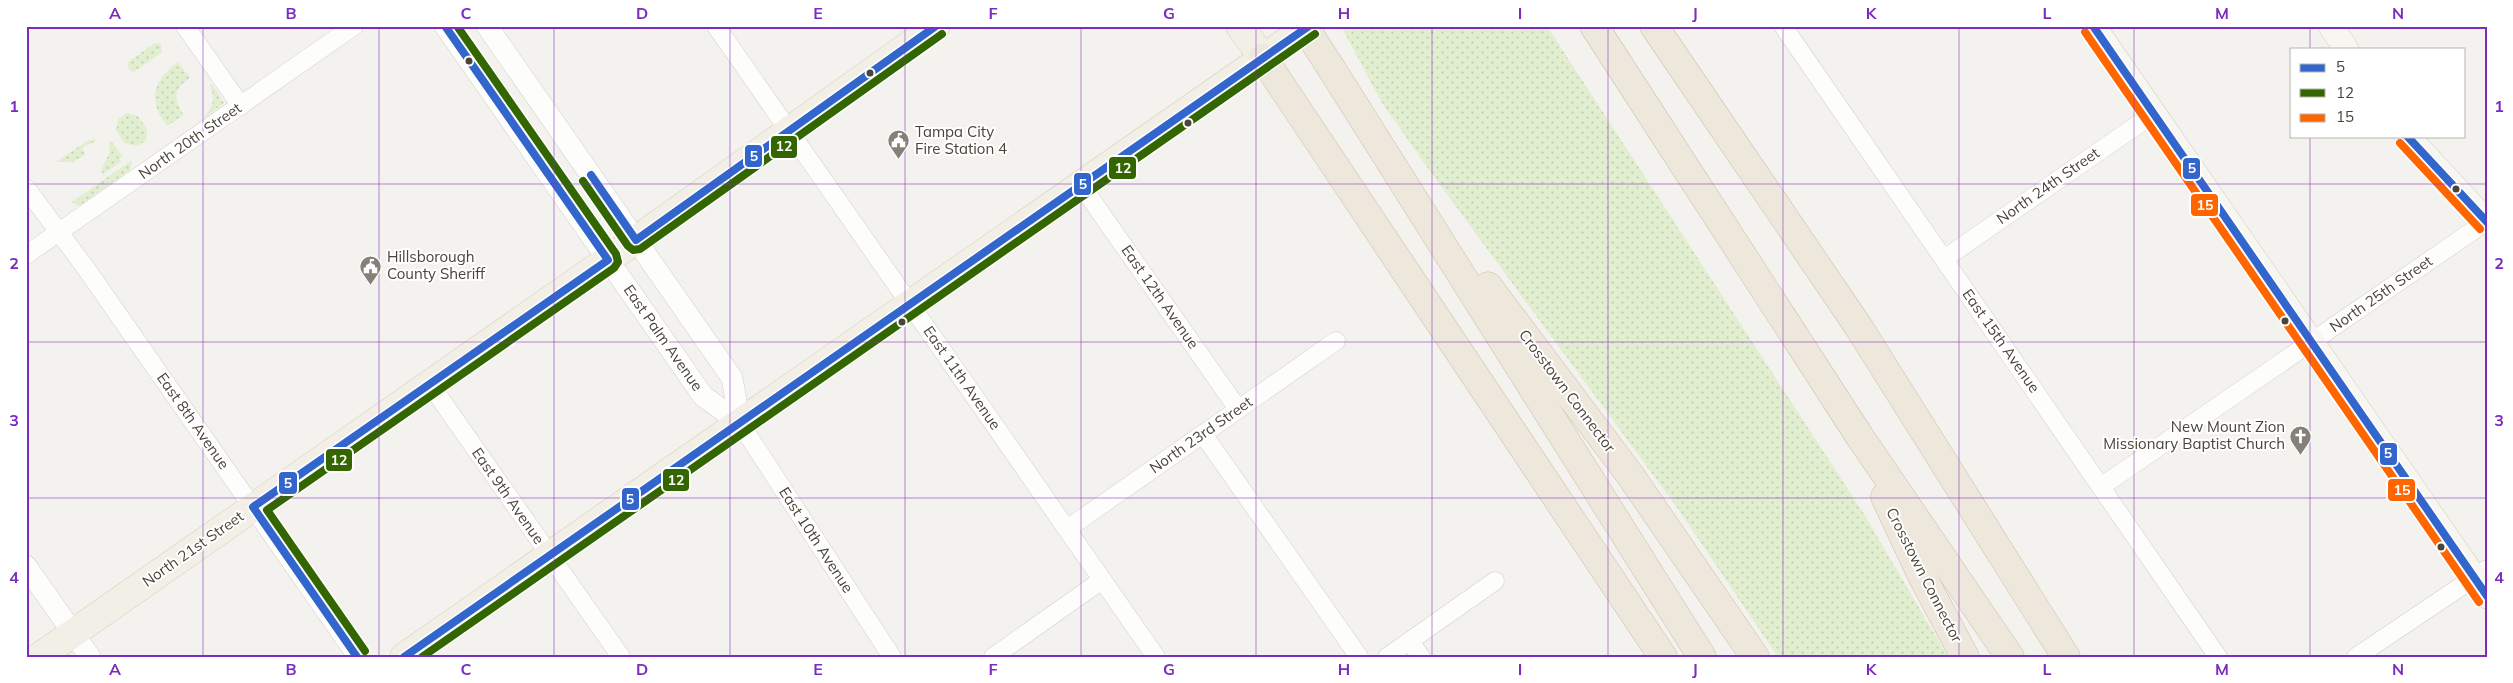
<svg xmlns="http://www.w3.org/2000/svg" width="2513" height="683" font-family="Mulish,sans-serif">
<style>
.grass{fill:url(#grass-dots)}
.lines{fill:none;stroke-linecap:round;stroke-linejoin:round}
.minor-casing{stroke:#d2d0cb;stroke-width:19}
.tertiary-casing{stroke:#d2d0cb;stroke-width:22}
.secondary-casing{stroke:#d3cfc5;stroke-width:26}
.primary-casing{stroke:#d6cebb;stroke-width:29}
.motorway-casing{stroke:#ccbfa9;stroke-width:29}
.minor{stroke:#fdfdfc;stroke-width:18}
.tertiary{stroke:#fdfdfc;stroke-width:21}
.secondary{stroke:#f7f6f1;stroke-width:25}
.primary{stroke:#f2efe6;stroke-width:28}
.motorway{stroke:#ede8db;stroke-width:28}
.motorway-bridge-casing{stroke:#ccbfa9;stroke-width:29;stroke-linecap:butt}
.motorway-bridge{stroke:#ede8db;stroke-width:28}
.bus-1-casing{stroke:#fff;stroke-width:11}
.bus-2-casing{stroke:#fff;stroke-width:11}
.bus-3-casing{stroke:#fff;stroke-width:11}
.bus-1{stroke:#36c;stroke-width:8}
.bus-2{stroke:#360;stroke-width:8}
.bus-3{stroke:#f60;stroke-width:8}
.grid{fill:none;stroke:#7b2cbf;stroke-width:1;stroke-opacity:0.55}
.bus-dot{fill:#4b4439;stroke:#fff;stroke-width:2}
.labels{text-anchor:middle;stroke-width:4;stroke-linejoin:round;paint-order:stroke}
.poi-label{font-size:15px;fill:#4b4439;stroke:#fff;text-anchor:start}
.street-label{font-size:15px;fill:#4b4439;stroke:#fff}
.line-badge{stroke:#fff;stroke-width:2}
.badge-label{font-size:14px;text-anchor:middle;font-weight:bold;fill:#fff}
.neatline{fill:none;stroke:#7b2cbf;stroke-width:2}
.grid-label{font-size:16px;text-anchor:middle;font-weight:bold;fill:#7b2cbf}
</style>
<defs>
<pattern id="grass-dots" width="8" height="8" patternUnits="userSpaceOnUse" patternTransform="scale(1.25)"><rect width="8" height="8" fill="#e1eecf"/><path d="M2 2h.1M6 6h.1" fill="none" stroke="#c3cdb2" stroke-width="1.8" stroke-linecap="round"/></pattern>
</defs>
<rect width="100%" height="100%" fill="#f4f2ee"/>
<g class="grass">
<path d="M1341,26H1547L1864,514L1948,657H1778L1678,509L1427,167L1382,103Z"/>
<path d="M155,43L161,44L162,52L134,72L129,70L128,62Z"/>
<path d="M178,62L190,78C173,89 173,99 184,115L167,126C148,101 152,81 178,62Z"/>
<path d="M212,84L224,103L204,118V116C214,108 215,97 210,85Z"/>
<path d="M127,113L138,116L147,129L146,140L138,146L125,144L116,130L118,119Z"/>
<path d="M96,138L94,142L82,148L85,155L73,162H56L90,139L91,141Z"/>
<path d="M110,140L123,156L119,158L121,162L103,174L101,170L109,154Z"/>
<path d="M132,160L130,170L79,206L72,202Z"/>
</g>
<g class="lines">
<defs>
<g id="minor">
<path d="M185,26L241,106"/>
<path d="M716,26L1156,657"/>
<path d="M1783,26L2218,657"/>
<path d="M1081,185L1238,409"/>
<path d="M26,188L85,267L357,657"/>
<path d="M26,255L354,26"/>
<path d="M1944,259L2153,114"/>
<path d="M430,384L621,657"/>
<path d="M740,423L892,657"/>
<path d="M1203,434L1359,657"/>
<path d="M2102,486L2487,221"/>
<path d="M1067,529L1336,341"/>
<path d="M1410,641L1421,657"/>
<path d="M993,657L1102,580"/>
<path d="M1387,657L1495,581"/>
<path d="M2356,657L2487,569"/>
</g>
<g id="tertiary">
<path d="M445,26L703,396L740,423"/>
<path d="M487,26L732,378L740,423"/>
<path d="M26,566L90,657"/>
</g>
<g id="secondary">
<path d="M2093,26L2487,596"/>
<path d="M2331,26L2346,49"/>
<path d="M2407,136L2487,222"/>
</g>
<g id="primary">
<path d="M1240,26L1263,58"/>
<path d="M39,657L636,240L936,26"/>
<path d="M404,657L1309,26"/>
</g>
<g id="motorway">
<path d="M1594,26L1860,437L2010,657"/>
<path d="M1654,26L1858,326L2066,657"/>
<path d="M1263,58L1663,657"/>
<path d="M1333,71L1702,657"/>
<path d="M1488,286L1630,475L1755,657"/>
<path d="M1885,497L1922,576L1965,657"/>
</g>
</defs>
<use href="#minor" class="minor-casing"/>
<use href="#tertiary" class="tertiary-casing"/>
<use href="#secondary" class="secondary-casing"/>
<use href="#primary" class="primary-casing"/>
<use href="#motorway" class="motorway-casing"/>
<use href="#minor" class="minor"/>
<use href="#tertiary" class="tertiary"/>
<use href="#secondary" class="secondary"/>
<use href="#primary" class="primary"/>
<use href="#motorway" class="motorway"/>
<defs>
<path id="motorway-bridge" d="M1304,26L1333,71"/>
</defs>
<use href="#motorway-bridge" class="motorway-bridge-casing"/>
<use href="#motorway-bridge" class="motorway-bridge"/>
<defs>
<g id="bus-1">
<path d="M2093,26L2487,596"/>
<path d="M2407,136L2487,222"/>
<path d="M591,175L636,240L936,26"/>
<path d="M357,657L253,507L608,260L445,26"/>
<path d="M404,657L1309,26"/>
</g>
<g id="bus-2">
<path d="M583,181L628,246L633,250L640,249L942,34"/>
<path d="M365,651L267,510L614,268L618,262L616,254L457,26"/>
<path d="M422,657L1315,34"/>
</g>
<g id="bus-3">
<path d="M2085,32L2479,602"/>
<path d="M2400,143L2480,229"/>
</g>
</defs>
<use href="#bus-1" class="bus-1-casing"/>
<use href="#bus-2" class="bus-2-casing"/>
<use href="#bus-3" class="bus-3-casing"/>
<use href="#bus-1" class="bus-1"/>
<use href="#bus-2" class="bus-2"/>
<use href="#bus-3" class="bus-3"/>
</g>
<path class="grid" d="M203,26V657M379,26V657M554,26V657M730,26V657M905,26V657M1081,26V657M1256,26V657M1432,26V657M1608,26V657M1783,26V657M1959,26V657M2134,26V657M2310,26V49M2310,136V657M26,184H2487M26,342H2487M26,498H2487"/>
<defs>
<symbol id="civic-pin" viewBox="-11 -11 22 30"><path d="M0 17L-7.5 6A9.5 9.5 0 1 1 7.5 6Z" fill="#868178" stroke="#fff"/><path d="M-.6-6.5H3V-4.5H.6V-3L4-1V1h2V6H-6V1h2V-1L-.6-3ZM-1.2 2.5V6h2.4V2.5Z" fill="#fff"/></symbol>
<symbol id="church-pin" viewBox="-11 -11 22 30"><path d="M0 17L-7.5 6A9.5 9.5 0 1 1 7.5 6Z" fill="#868178" stroke="#fff"/><path d="M-1.2-6h2.4v3.5h3.3v2.4h-3.3V6h-2.4V-.1h-3.3v-2.4h3.3Z" fill="#fff"/></symbol>
</defs>
<g fill-rule="evenodd">
<use href="#civic-pin" x="886" y="128" width="25" height="34"/>
<use href="#civic-pin" x="358" y="254" width="25" height="34"/>
<use href="#church-pin" x="2288" y="424" width="25" height="34"/>
</g>
<g class="bus-dot">
<circle cx="469" cy="61" r="4.5"/>
<circle cx="870" cy="73" r="4.5"/>
<circle cx="1188" cy="123" r="4.5"/>
<circle cx="2456" cy="189" r="4.5"/>
<circle cx="2285" cy="321" r="4.5"/>
<circle cx="902" cy="322" r="4.5"/>
<circle cx="2441" cy="547" r="4.5"/>
</g>
<g class="labels">
<g class="poi-label">
<text x="915" y="137">Tampa City<tspan x="915" dy="17">Fire Station 4</tspan></text>
<text x="387" y="262">Hillsborough<tspan x="387" dy="17">County Sheriff</tspan></text>
<text x="2285" y="432" text-anchor="end">New Mount Zion<tspan x="2285" dy="17">Missionary Baptist Church</tspan></text>
</g>
<g class="street-label">
<text transform="translate(190 141) rotate(-35)" y="5">North 20th Street</text>
<text transform="translate(2048 186) rotate(-35)" y="5">North 24th Street</text>
<text transform="translate(2381 294) rotate(-35)" y="5">North 25th Street</text>
<text transform="translate(1160 297) rotate(55)" y="5">East 12th Avenue</text>
<text transform="translate(663 338) rotate(55)" y="5">East Palm Avenue</text>
<text transform="translate(2001 341) rotate(55)" y="5">East 15th Avenue</text>
<text transform="translate(962 378) rotate(55)" y="5">East 11th Avenue</text>
<text transform="translate(1567 391) rotate(53)" y="5">Crosstown Connector</text>
<text transform="translate(193 421) rotate(55)" y="5">East 8th Avenue</text>
<text transform="translate(1201 435) rotate(-35)" y="5">North 23rd Street</text>
<text transform="translate(508 496) rotate(55)" y="5">East 9th Avenue</text>
<text transform="translate(816 540) rotate(57)" y="5">East 10th Avenue</text>
<text transform="translate(193 549) rotate(-35)" y="5">North 21st Street</text>
<text transform="translate(1924 575) rotate(63)" y="5">Crosstown Connector</text>
</g>
</g>
<g class="line-badge">
<rect x="770" y="135" width="28" height="24" rx="5" fill="#360"/>
<rect x="744" y="144" width="19" height="24" rx="5" fill="#36c"/>
<rect x="1108" y="156" width="29" height="24" rx="5" fill="#360"/>
<rect x="2182" y="157" width="19" height="23" rx="5" fill="#36c"/>
<rect x="1073" y="172" width="19" height="24" rx="5" fill="#36c"/>
<rect x="2190" y="193" width="29" height="24" rx="5" fill="#f60"/>
<rect x="2379" y="442" width="19" height="24" rx="5" fill="#36c"/>
<rect x="325" y="448" width="28" height="24" rx="5" fill="#360"/>
<rect x="662" y="468" width="28" height="24" rx="5" fill="#360"/>
<rect x="278" y="471" width="20" height="24" rx="5" fill="#36c"/>
<rect x="2387" y="478" width="29" height="24" rx="5" fill="#f60"/>
<rect x="621" y="487" width="19" height="24" rx="5" fill="#36c"/>
</g>
<g class="badge-label">
<text x="784" y="151">12</text>
<text x="754" y="161">5</text>
<text x="1123" y="173">12</text>
<text x="2192" y="173">5</text>
<text x="1083" y="189">5</text>
<text x="2205" y="210">15</text>
<text x="2388" y="458">5</text>
<text x="339" y="465">12</text>
<text x="676" y="485">12</text>
<text x="288" y="488">5</text>
<text x="2402" y="495">15</text>
<text x="630" y="504">5</text>
</g>
<rect width="2513" height="683" fill="none" stroke="#ffffff" stroke-width="55"/>
<rect x="2290" y="48" width="175" height="90" fill="#ffffff" stroke="#b7b4b0"/>
<rect x="2300" y="64" width="25" height="8" fill="#3366cc" stroke="#b7b4b0"/>
<text x="2336" y="72" font-size="15" fill="#4b4439">5</text>
<rect x="2300" y="89" width="25" height="8" fill="#336600" stroke="#b7b4b0"/>
<text x="2336" y="98" font-size="15" fill="#4b4439">12</text>
<rect x="2300" y="114" width="25" height="8" fill="#ff6600" stroke="#b7b4b0"/>
<text x="2336" y="122" font-size="15" fill="#4b4439">15</text>
<rect x="28" y="28" width="2458" height="628" class="neatline"/>
<g class="grid-label">
<text x="115" y="19">A</text>
<text x="291" y="19">B</text>
<text x="466" y="19">C</text>
<text x="642" y="19">D</text>
<text x="818" y="19">E</text>
<text x="993" y="19">F</text>
<text x="1169" y="19">G</text>
<text x="1344" y="19">H</text>
<text x="1520" y="19">I</text>
<text x="1695" y="19">J</text>
<text x="1871" y="19">K</text>
<text x="2047" y="19">L</text>
<text x="2222" y="19">M</text>
<text x="2398" y="19">N</text>
<text x="14" y="112">1</text>
<text x="2499" y="112">1</text>
<text x="14" y="269">2</text>
<text x="2499" y="269">2</text>
<text x="14" y="426">3</text>
<text x="2499" y="426">3</text>
<text x="14" y="583">4</text>
<text x="2499" y="583">4</text>
<text x="115" y="675">A</text>
<text x="291" y="675">B</text>
<text x="466" y="675">C</text>
<text x="642" y="675">D</text>
<text x="818" y="675">E</text>
<text x="993" y="675">F</text>
<text x="1169" y="675">G</text>
<text x="1344" y="675">H</text>
<text x="1520" y="675">I</text>
<text x="1695" y="675">J</text>
<text x="1871" y="675">K</text>
<text x="2047" y="675">L</text>
<text x="2222" y="675">M</text>
<text x="2398" y="675">N</text>
</g>
</svg>
